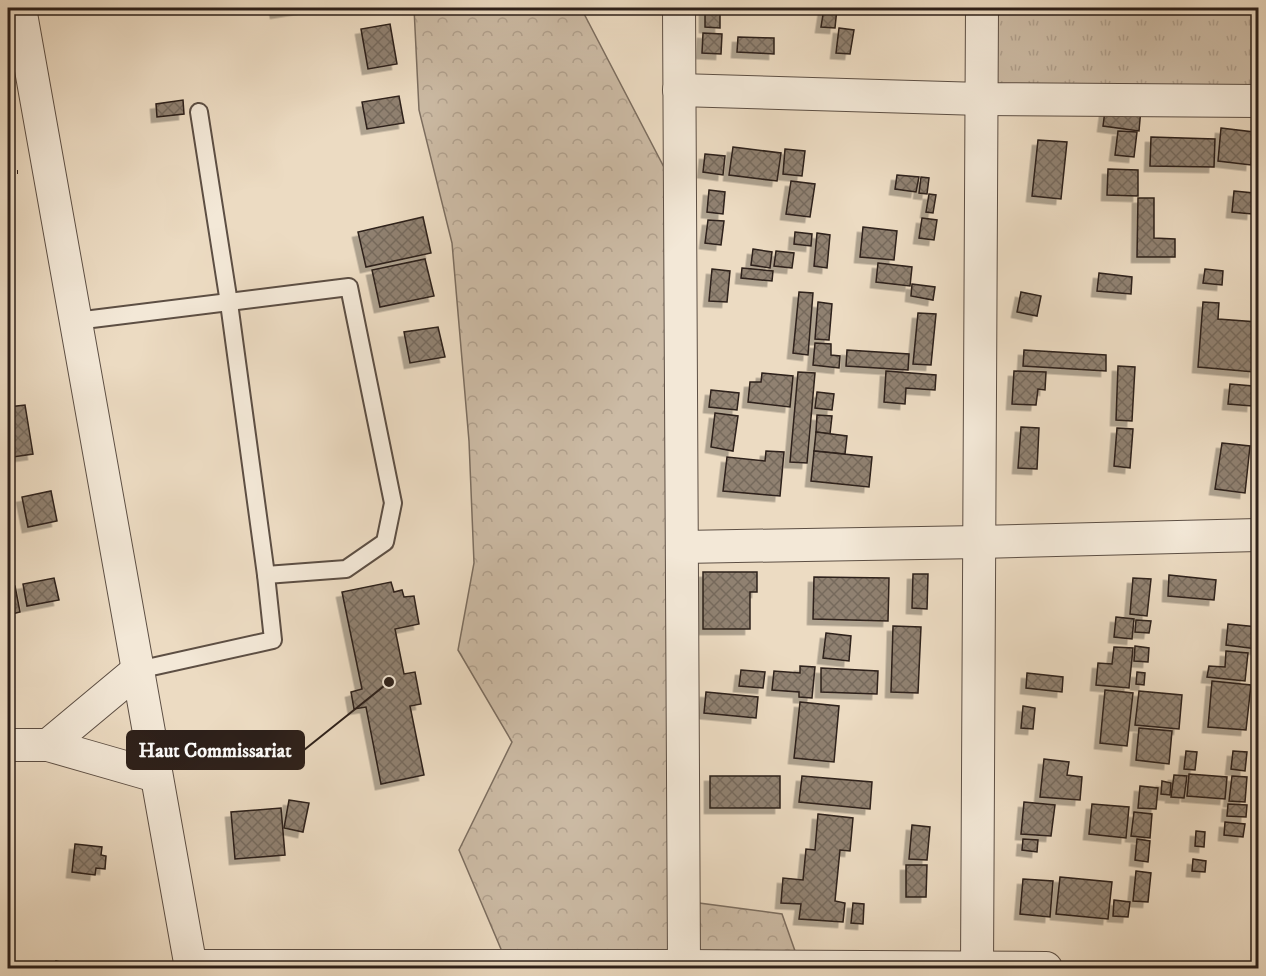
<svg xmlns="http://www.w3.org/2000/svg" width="1266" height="976" font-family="'IM FELL DW Pica',serif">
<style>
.grass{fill:url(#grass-tufts);stroke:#7c6e60;stroke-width:1.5}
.forest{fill:url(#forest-crowns);stroke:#7c6e60;stroke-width:1.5}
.building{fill:url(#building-cross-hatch);stroke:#2d201a;stroke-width:1.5;filter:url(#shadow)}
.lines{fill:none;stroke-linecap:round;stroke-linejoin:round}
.lane-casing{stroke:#5d4f44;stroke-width:20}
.street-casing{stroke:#5d4f44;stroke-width:34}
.path{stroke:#2d201a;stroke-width:4;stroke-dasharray:1.5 3;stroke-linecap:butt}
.lane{stroke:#f3e8d7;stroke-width:16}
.street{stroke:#f3e8d7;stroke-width:32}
.leader{fill:none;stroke:#2d201a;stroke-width:2}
.callout-dot{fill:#2d201a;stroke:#f3e8d7;stroke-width:2}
.callout{fill:#2d201a;stroke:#2d201a;stroke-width:2}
.callout-label{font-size:20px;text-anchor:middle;font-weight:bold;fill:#fff}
</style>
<defs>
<pattern id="grass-tufts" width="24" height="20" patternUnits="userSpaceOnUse" patternTransform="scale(1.5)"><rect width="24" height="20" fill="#ccbba5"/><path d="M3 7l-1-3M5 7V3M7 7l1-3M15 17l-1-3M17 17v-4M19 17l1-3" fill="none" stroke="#b0a08d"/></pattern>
<pattern id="forest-crowns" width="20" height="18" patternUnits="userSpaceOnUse" patternTransform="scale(1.5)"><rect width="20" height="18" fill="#ccbba5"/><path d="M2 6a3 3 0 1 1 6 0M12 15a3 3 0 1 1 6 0" fill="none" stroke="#b0a08d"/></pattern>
<pattern id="building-cross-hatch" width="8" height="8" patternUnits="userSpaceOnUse" patternTransform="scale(1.5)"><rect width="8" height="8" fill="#908171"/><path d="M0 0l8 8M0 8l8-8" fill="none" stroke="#76695c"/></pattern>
<filter id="shadow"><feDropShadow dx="-5.5" dy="5.5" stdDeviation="0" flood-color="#0004"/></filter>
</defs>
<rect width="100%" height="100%" fill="#ecdbc2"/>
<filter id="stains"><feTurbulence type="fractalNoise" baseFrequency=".00333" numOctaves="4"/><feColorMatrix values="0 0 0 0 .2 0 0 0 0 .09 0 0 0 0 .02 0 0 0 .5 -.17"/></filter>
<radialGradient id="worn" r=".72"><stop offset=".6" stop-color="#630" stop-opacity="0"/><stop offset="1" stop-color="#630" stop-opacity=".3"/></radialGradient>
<path class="grass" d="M982,8H1258V101L981,99Z"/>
<path class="forest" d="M414,8H581L680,198L684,901L782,914L801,968H509L459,850L512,742L458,650L474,563L469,441L452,243L419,110Z"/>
<g class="building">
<path d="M275,8H306L276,13Z"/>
<path d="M705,8H720V28L705,27Z"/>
<path d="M824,8H837L835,28L821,27Z"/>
<path d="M390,24L397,64L368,69L361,29Z"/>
<path d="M839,28L854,30L850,54L836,53Z"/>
<path d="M703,33L722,34L721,54L702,53Z"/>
<path d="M738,37L774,38V54L737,52Z"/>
<path d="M399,96L404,123L367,129L362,102Z"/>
<path d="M183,100L184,114L157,117L156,104Z"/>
<path d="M1106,103L1141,108L1139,131L1103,126Z"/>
<path d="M1221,128L1254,132L1251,165L1218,161Z"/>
<path d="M1118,131L1137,132L1134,157L1115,155Z"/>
<path d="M1151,137L1215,139L1214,167L1150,166Z"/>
<path d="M1038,140L1067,142L1061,199L1032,196Z"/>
<path d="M733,147L781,153L777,181L729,175Z"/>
<path d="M785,149L805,151L802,176L783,174Z"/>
<path d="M705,154L725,156L723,175L703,172Z"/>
<path d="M1108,169L1138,170V196L1107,195Z"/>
<path d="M897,175L919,177L916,192L895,189Z"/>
<path d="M921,177L929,178L927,194L919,193Z"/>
<path d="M791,181L815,184L810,217L786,214Z"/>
<path d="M709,190L725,192L723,214L707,212Z"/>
<path d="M1234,191L1254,193L1252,214L1232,212Z"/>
<path d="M929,194L936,195L933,213L926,212Z"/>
<path d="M1138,198H1154V238L1175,239V257H1137Z"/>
<path d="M423,217L431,253L366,267L358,232Z"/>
<path d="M922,218L937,220L934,240L919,238Z"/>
<path d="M708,220L724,221L721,245L705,243Z"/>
<path d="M863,227L897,231L894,260L860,257Z"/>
<path d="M795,232L812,234L811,246L794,244Z"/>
<path d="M817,233L830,235L827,268L814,266Z"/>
<path d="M753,249L772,252L770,268L751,265Z"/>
<path d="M776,251L794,253L792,268L774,266Z"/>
<path d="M425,259L434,296L380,307L372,270Z"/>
<path d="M878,263L912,267L910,286L876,282Z"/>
<path d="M742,268L773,271L772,281L741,278Z"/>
<path d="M712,269L730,271L727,302L709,301Z"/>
<path d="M1205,269L1223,271L1222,285L1203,283Z"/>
<path d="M1099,273L1132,277L1131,294L1097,291Z"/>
<path d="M912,284L935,287L933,300L911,296Z"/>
<path d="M799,292L813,293L808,355L793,353Z"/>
<path d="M1021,292L1041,296L1037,316L1017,312Z"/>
<path d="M818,302L832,304L829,340L815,339Z"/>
<path d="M1203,302L1219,303L1218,319L1258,322L1254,372L1198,367Z"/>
<path d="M918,313L936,314L931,365L913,364Z"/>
<path d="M438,327L445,357L410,363L404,332Z"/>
<path d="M815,343L831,344V355L840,356L839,368L813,365Z"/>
<path d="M847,350L909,354L908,370L846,366Z"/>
<path d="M1024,350L1106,355V371L1023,366Z"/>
<path d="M1118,366L1135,367L1132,421L1116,420Z"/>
<path d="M886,371L936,375L935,390L906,388L905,404L884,402Z"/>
<path d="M1014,371L1046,372L1045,390L1038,389L1036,405L1012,404Z"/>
<path d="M798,372L815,373L807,463L790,462Z"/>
<path d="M762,373L793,376L790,407L748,402L750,382H761Z"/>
<path d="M1230,384L1253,386L1252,406L1228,404Z"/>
<path d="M711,390L739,393L737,410L709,407Z"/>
<path d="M817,392L834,394L832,410L815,408Z"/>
<path d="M25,405L33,454L13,457L8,424V407Z"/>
<path d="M715,413L738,416L733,451L711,447Z"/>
<path d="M817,415L832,416L830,434L816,432Z"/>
<path d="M1021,427L1039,428L1037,469L1018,468Z"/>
<path d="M1117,428L1133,429L1130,468L1114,466Z"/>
<path d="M816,432L847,436L845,454L814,451Z"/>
<path d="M1222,443L1250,446L1245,493L1215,489Z"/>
<path d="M766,451L784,452L780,496L723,491L727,457L765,461Z"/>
<path d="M814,451L872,457L869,487L811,481Z"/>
<path d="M51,491L57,521L28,527L22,497Z"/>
<path d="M703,572H757V592H750V629H703Z"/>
<path d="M913,574H928L927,609L912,608Z"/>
<path d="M1169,575L1216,580L1214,600L1168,596Z"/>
<path d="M814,577L889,578L888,621L813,619Z"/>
<path d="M54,578L59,600L27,606L23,584Z"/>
<path d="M1133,578L1151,579L1147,616L1130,614Z"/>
<path d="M391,582L394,592L402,590L404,597L414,596L419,624L395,629L404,674L415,672L421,704L410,706L424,775L381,784L366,707L354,709L351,692L362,689L342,592Z"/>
<path d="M15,586L20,612L8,615V587Z"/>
<path d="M1116,617L1134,619L1132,639L1114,637Z"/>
<path d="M1136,620L1151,621L1149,633L1135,632Z"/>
<path d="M1228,624L1258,627L1257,649L1226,645Z"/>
<path d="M893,626L921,627L918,693L891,692Z"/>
<path d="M826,633L851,636L849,661L823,658Z"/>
<path d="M1135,646L1149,648L1148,662L1134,661Z"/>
<path d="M1114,647L1133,648L1129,688L1096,685L1098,663L1112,664Z"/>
<path d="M1226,651L1248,653L1245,681L1207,677L1209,666L1225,667Z"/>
<path d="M800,666L815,667L812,698L799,697V692L772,690L774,671L800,673Z"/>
<path d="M821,668L878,671L877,694L821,692Z"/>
<path d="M741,670L765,672L763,688L739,686Z"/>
<path d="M1137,672L1145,673L1144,685L1136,684Z"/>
<path d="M1027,673L1063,677L1062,692L1026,688Z"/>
<path d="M1212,681L1251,685L1246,730L1208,727Z"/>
<path d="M1105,690L1133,693L1127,746L1100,743Z"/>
<path d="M1139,691L1182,695L1179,729L1135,725Z"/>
<path d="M706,692L758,697L756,718L704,713Z"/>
<path d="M800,702L839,706L834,762L794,758Z"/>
<path d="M1023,706L1035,708L1033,729L1021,728Z"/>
<path d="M1139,728L1172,731L1169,764L1136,760Z"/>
<path d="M1186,751L1197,752L1195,770L1184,769Z"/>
<path d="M1233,751L1247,752L1245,771L1231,769Z"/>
<path d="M1044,759L1069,762L1067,775L1082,777L1080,800L1040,797Z"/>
<path d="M1189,774L1227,777L1225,799L1187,796Z"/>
<path d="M1174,775L1187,776L1184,798L1171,797Z"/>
<rect x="710" y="776" width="70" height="32"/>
<path d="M802,776L872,782L870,809L799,802Z"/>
<path d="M1232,776L1247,777L1245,802L1229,801Z"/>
<path d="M1162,781L1171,783L1170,795L1161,794Z"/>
<path d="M1140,786L1158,788L1156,809L1138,808Z"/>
<path d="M289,800L309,803L303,832L284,828Z"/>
<path d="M1024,802L1055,805L1051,836L1021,834Z"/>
<path d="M1092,804L1129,807L1126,838L1089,834Z"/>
<path d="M1228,804L1247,805L1246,817L1227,816Z"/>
<path d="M281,808L285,855L235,859L231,812Z"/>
<path d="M1134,812L1152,814L1150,838L1131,836Z"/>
<path d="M818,814L853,818L850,851L840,850L835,901L845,903L843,922L799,919L801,904L781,903L783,878L803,880L806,849L815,850Z"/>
<path d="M1225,822L1245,824L1243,837L1224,835Z"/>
<path d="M912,825L930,827L927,860L909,859Z"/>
<path d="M1196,831L1205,832L1204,847L1195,846Z"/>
<path d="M1023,839L1038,840L1037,852L1022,850Z"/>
<path d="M1137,839L1150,841L1148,862L1135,860Z"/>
<path d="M75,844L102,847L101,855L106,856L105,869L96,868L95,875L72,872Z"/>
<path d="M1193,859L1206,861L1205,872L1192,871Z"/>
<path d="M906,865H927L926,897H906Z"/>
<path d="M1136,871L1151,873L1148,902L1133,901Z"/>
<path d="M1060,877L1112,882L1108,919L1056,914Z"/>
<path d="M1023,879L1053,881L1050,917L1020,914Z"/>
<path d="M1114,900L1130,902L1128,917L1113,916Z"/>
<path d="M853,903L864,904L863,924L851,923Z"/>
<path d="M56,961L86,968H54Z"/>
</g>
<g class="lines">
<defs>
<g id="lane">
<path d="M76,321L349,287L393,503L385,542L346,569L266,575"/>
<path d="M138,670L273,640L266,575L229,303L199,112"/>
</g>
<g id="street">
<path d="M20,8L191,968"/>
<path d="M679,8L684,966"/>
<path d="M679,90L981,99L1258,101"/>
<path d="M682,547L979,542L1258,535"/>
<path d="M8,745H48L156,776"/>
<path d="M48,745L138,670"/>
<path d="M191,966H684L1046,968"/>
<path d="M977,968L982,8"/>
</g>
</defs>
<use href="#lane" class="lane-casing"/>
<use href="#street" class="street-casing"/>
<path class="path" d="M8,172H18"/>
<use href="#lane" class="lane"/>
<use href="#street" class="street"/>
</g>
<path class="leader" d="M389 682L304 750"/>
<circle class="callout-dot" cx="389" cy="682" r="6"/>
<rect class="callout" x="127" y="731" width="177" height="38" rx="6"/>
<g class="callout-label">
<text x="215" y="757">Haut Commissariat</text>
</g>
<rect width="1266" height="976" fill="none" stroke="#ecdbc2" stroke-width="30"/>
<rect x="9" y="9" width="1248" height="958" fill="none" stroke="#2d201a" stroke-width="3"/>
<rect x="15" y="15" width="1236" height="946" fill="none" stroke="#2d201a" stroke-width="1.5"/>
<rect width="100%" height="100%" filter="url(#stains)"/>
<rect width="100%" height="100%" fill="url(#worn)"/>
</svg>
